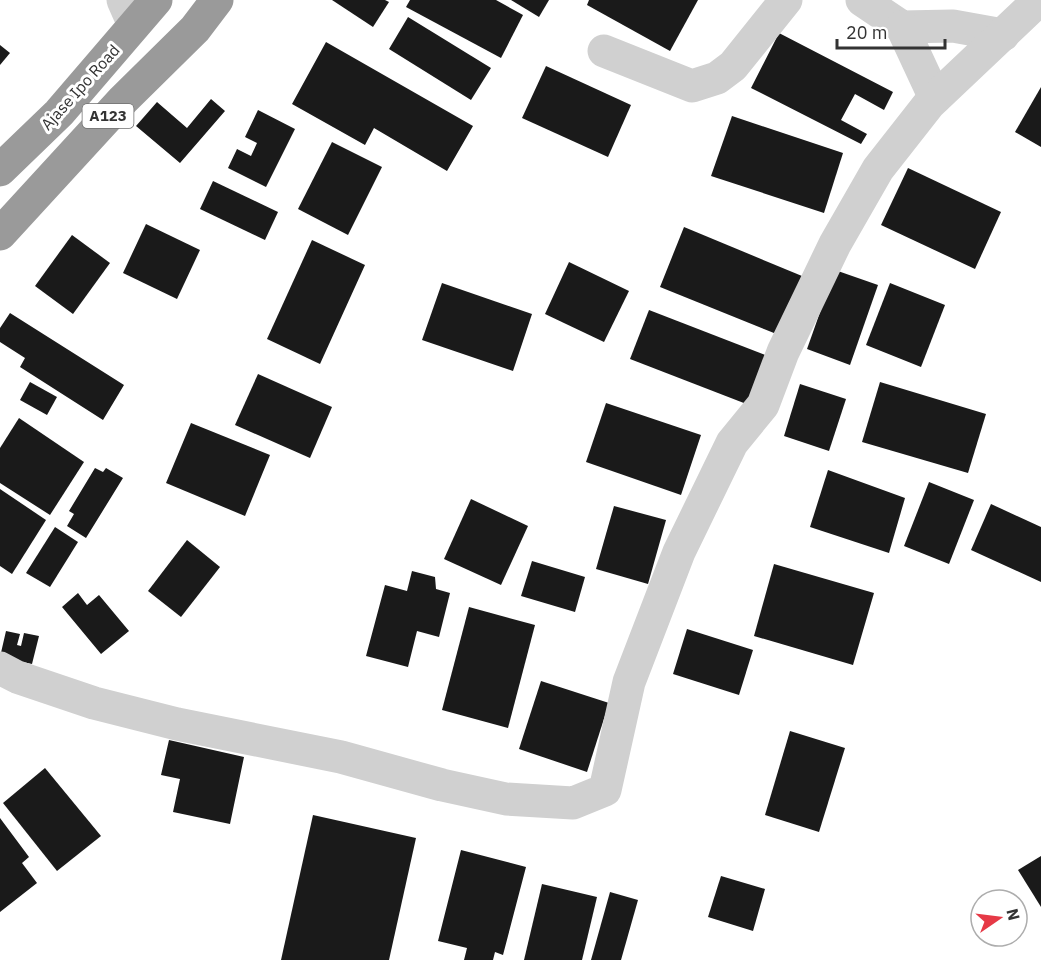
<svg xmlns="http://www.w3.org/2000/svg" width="1041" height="960" font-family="'IBM Plex Sans',sans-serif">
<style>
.building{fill:#1a1a1a}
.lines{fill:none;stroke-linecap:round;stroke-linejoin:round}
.minor{stroke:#d0d0d0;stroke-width:33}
.highway{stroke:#9a9a9a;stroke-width:33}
.labels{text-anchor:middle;stroke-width:6;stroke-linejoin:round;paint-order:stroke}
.shield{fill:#fff;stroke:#707070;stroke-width:1.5}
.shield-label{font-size:15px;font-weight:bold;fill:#333}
.street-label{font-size:16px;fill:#333;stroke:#fff}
</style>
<rect width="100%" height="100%" fill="#fff"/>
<g class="building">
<path d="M332,0H385L389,2L373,27Z"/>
<path d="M410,0H496L523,15L501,58L406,7Z"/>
<path d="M511,0H549L539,17Z"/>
<path d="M589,0H698L670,51L587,5Z"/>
<path d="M408,17L491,68L471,100L389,49Z"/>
<path d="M779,33L893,92L884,110L855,94L841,120L867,134L861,144L751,88Z"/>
<path d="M326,42L473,126L447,171L374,128L365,145L292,104Z"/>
<path d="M0,45L10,53L0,65Z"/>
<path d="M546,66L631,105L608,157L522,118Z"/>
<path d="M1041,87V147L1015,132Z"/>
<path d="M211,99L225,111L180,163L136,126L157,102L187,128Z"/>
<path d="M258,110L295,129L266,187L228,168L237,149L251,156L257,143L245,137Z"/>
<path d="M732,116L843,153L824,213L711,176Z"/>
<path d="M332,142L382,167L348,235L298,209Z"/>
<path d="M908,168L1001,212L975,269L881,225Z"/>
<path d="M213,181L278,212L265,240L200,209Z"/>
<path d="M146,224L200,250L177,299L123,273Z"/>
<path d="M684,227L802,276L779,335L660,287Z"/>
<path d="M72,235L110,263L73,314L35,286Z"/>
<path d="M312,240L365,265L320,364L267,339Z"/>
<path d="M569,262L629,291L604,342L545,314Z"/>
<path d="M835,270L878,285L850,365L807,349Z"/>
<path d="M442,283L532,314L513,371L422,340Z"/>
<path d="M890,283L945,305L921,367L866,345Z"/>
<path d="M649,310L768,356L749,405L630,359Z"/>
<path d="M10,313L124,385L103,420L20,367L25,358L0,342V328Z"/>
<path d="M258,374L332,407L310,458L235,425Z"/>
<path d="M30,382L57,397L47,415L20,400Z"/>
<path d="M880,382L986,414L968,473L862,442Z"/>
<path d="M800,384L846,399L829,451L784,436Z"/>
<path d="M606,403L701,435L681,495L586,462Z"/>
<path d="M19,418L84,462L50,515L0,483V448Z"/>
<path d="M191,423L270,455L245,516L166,483Z"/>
<path d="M95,468L103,472L106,468L123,478L86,538L67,526L74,514L69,511Z"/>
<path d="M828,470L905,498L889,553L810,527Z"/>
<path d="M929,482L974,500L949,564L904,546Z"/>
<path d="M0,489L46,520L12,574L0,566Z"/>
<path d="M471,499L528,526L501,585L444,559Z"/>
<path d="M991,504L1041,527V582L971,550Z"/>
<path d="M614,506L666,520L648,584L596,569Z"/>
<path d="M55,527L78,542L50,587L26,573Z"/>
<path d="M187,540L220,567L181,617L148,591Z"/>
<path d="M532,561L585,577L575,612L521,596Z"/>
<path d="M774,564L874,593L853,665L754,636Z"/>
<path d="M412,571L435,577L436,589L450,593L439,637L417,631L408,667L366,656L385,585L407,591Z"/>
<path d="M78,593L87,605L99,595L129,631L101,654L62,607Z"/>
<path d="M469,607L535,625L508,728L442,710Z"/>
<path d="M687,629L753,650L739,695L673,674Z"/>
<path d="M6,631L20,634L17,645L21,646L24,633L39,636L32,664L0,657Z"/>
<path d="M541,681L609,703L587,772L519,749Z"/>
<path d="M790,731L845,748L819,832L765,815Z"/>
<path d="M169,740L244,757L230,824L173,812L180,779L161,775Z"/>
<path d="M45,768L101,836L57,871L3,803Z"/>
<path d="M313,815L416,838L389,960H281Z"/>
<path d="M0,818L29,857L22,863L37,883L0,912Z"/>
<path d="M461,850L526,867L503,955L495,952L493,960H464L467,948L438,941Z"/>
<path d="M1041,856V907L1018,870Z"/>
<path d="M721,876L765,889L753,931L708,917Z"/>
<path d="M542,884L597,897L582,960H524Z"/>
<path d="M610,892L638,900L621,960H591Z"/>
</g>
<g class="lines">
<g class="minor">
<path d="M123,0L134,25"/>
<path d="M862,0L902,27L953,26L1003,35"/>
<path d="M902,27L935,98"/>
<path d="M604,51L692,86L717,78L733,66L786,0"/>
<path d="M0,668L17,677L94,703L177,724L341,757L442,785L506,799L573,803L605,790L629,682L679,552L732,443L763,405L783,352L835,244L878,169L929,104L1039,0"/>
</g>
<g class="highway">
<path d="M0,170L59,113L156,0"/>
<path d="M0,234L123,100L195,29L217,0"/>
</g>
</g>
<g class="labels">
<rect class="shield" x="82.5" y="104" width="51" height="24" rx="4.5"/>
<g class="shield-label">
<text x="108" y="121">A123</text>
</g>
<g class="street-label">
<text transform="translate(80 87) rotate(-48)" y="6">Ajase Ipo Road</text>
</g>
</g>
<g transform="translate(999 918) rotate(76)"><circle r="28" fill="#ffffff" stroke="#adadad" stroke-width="1.5"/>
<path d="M0-4.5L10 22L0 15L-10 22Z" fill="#e63946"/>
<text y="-9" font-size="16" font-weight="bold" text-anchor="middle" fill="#333333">N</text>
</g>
<path d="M837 39v9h108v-9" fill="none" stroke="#333333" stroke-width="3"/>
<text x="846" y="39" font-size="18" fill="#333333" stroke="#ffffff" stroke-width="4.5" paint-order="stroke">20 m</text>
</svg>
